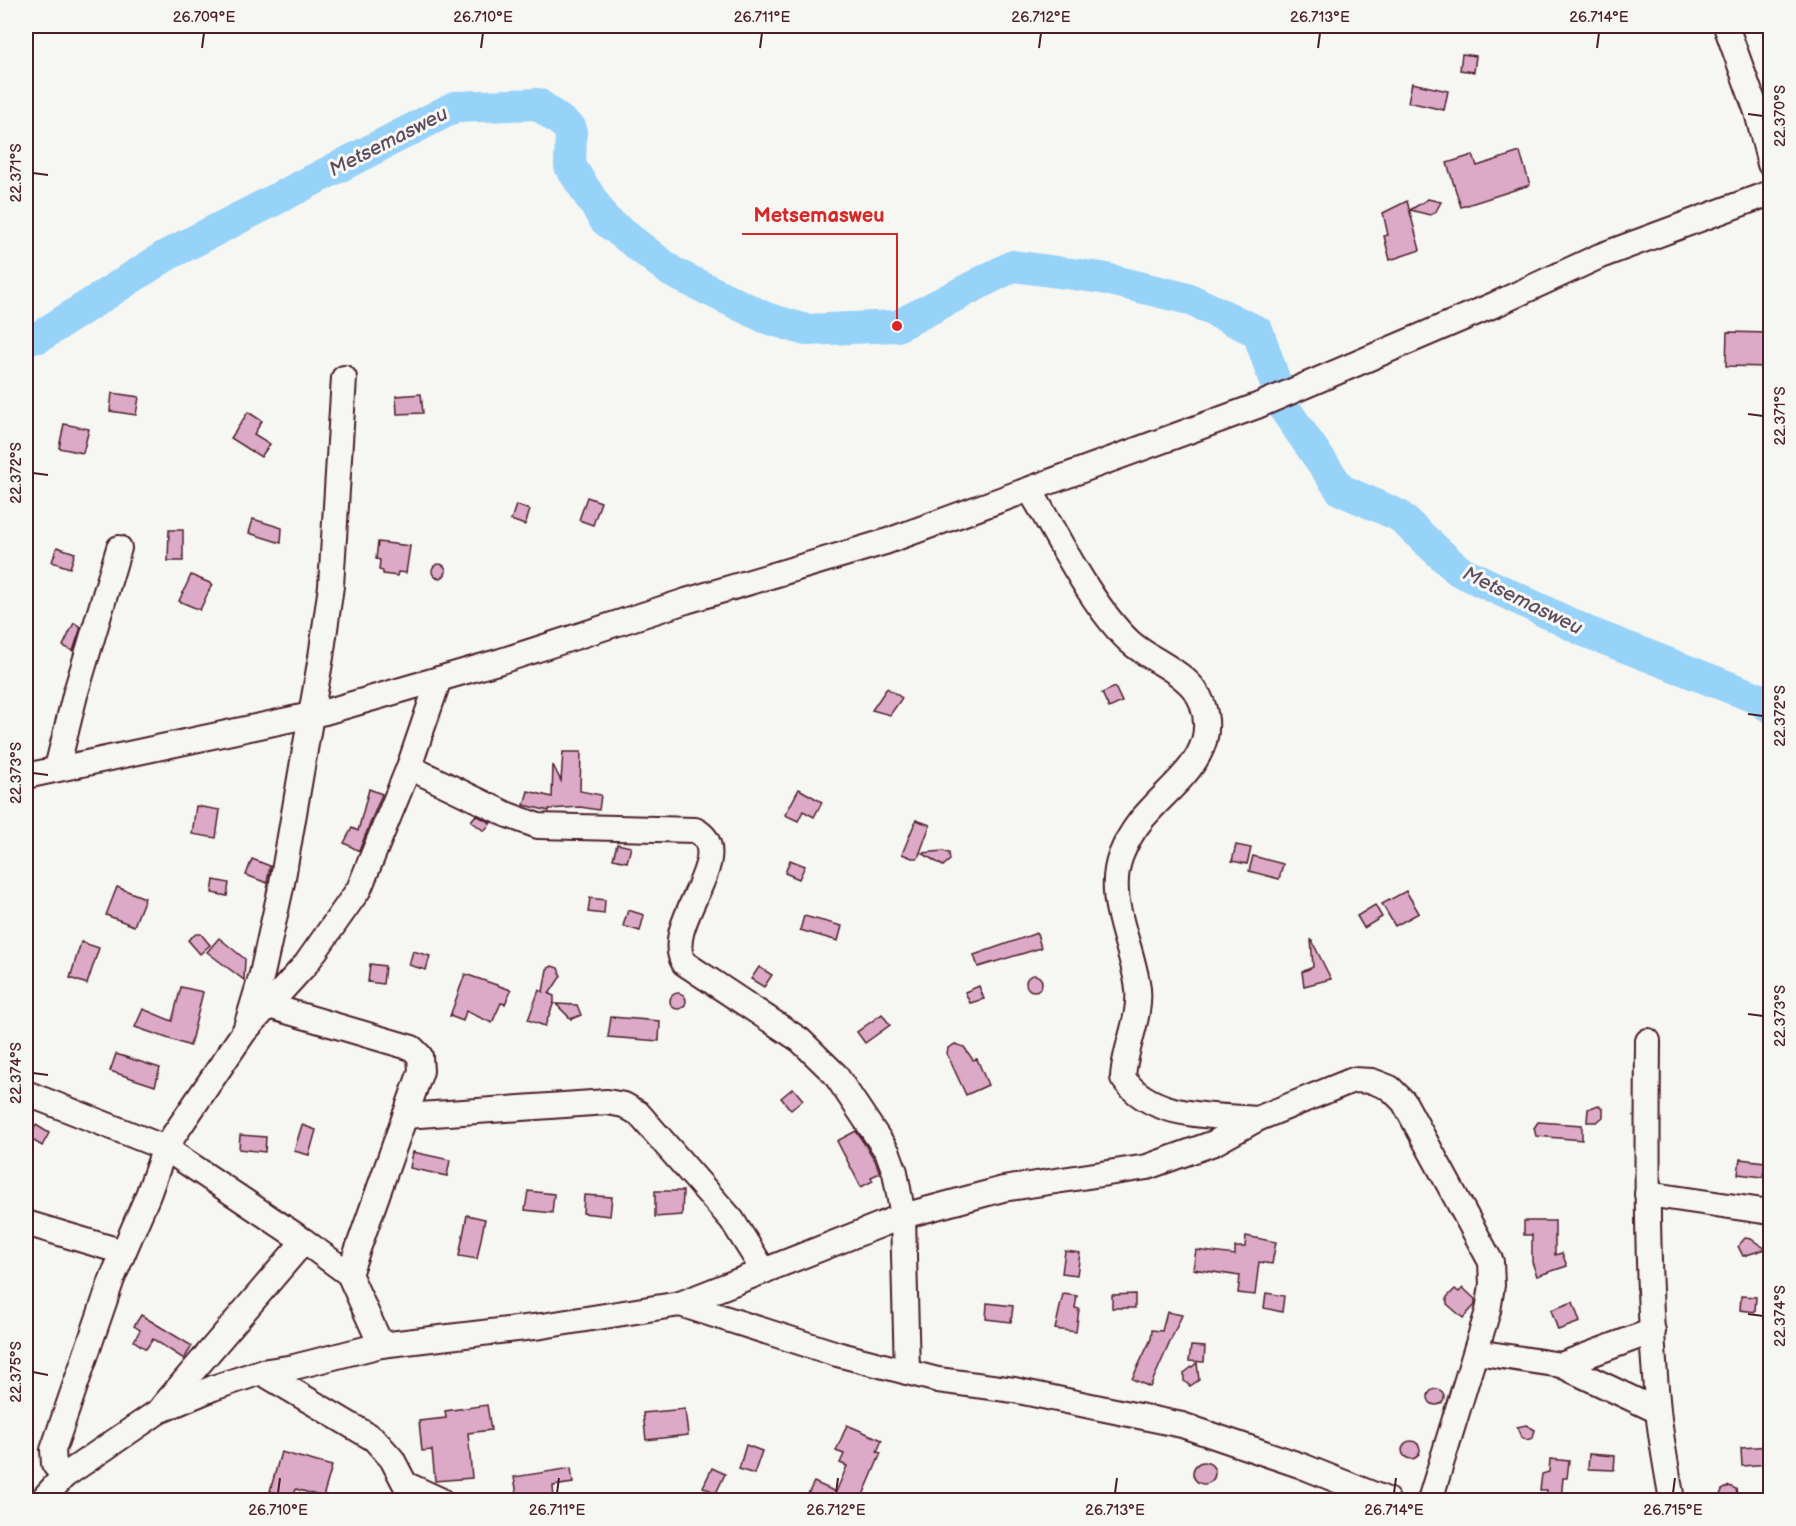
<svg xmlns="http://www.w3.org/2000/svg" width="1796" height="1526" font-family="'Balsamiq Sans',sans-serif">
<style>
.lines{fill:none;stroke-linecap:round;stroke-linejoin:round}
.river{stroke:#97d2f8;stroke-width:32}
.building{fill:#dca9c6;stroke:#4a1f2b;stroke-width:1.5}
.minor-casing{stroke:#4a1f2b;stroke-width:28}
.minor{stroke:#f6f6f2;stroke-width:24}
.ticks{fill:none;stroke:#4a1f2b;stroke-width:2}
.labels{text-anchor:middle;stroke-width:6;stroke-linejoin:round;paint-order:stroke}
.water-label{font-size:20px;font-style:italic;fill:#5d4c5e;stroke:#f6f6f2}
.leader{fill:none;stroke:#d62828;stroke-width:2}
.callout-dot{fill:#d62828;stroke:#f6f6f2;stroke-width:2}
.callout-label{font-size:20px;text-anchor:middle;font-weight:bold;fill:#d62828;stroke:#f6f6f2;stroke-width:6;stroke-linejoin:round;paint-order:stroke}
.neatline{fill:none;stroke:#4a1f2b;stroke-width:2}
.ticks-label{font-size:15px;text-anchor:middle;fill:#4a1f2b}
</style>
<rect width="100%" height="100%" fill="#f6f6f2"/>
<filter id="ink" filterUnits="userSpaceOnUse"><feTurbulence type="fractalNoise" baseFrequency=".0167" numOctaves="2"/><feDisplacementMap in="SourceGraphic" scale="12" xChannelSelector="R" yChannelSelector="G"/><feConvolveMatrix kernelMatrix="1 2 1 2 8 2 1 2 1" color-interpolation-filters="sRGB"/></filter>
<g filter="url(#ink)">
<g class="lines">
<path class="river" d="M26,338L39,337L167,255L455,107L538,104L571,129L570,166L605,220L672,272L766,318L806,330L897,326L1013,266L1102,278L1189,299L1258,332L1284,408L1341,490L1398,515L1458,570L1587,632L1757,698L1770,707"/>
</g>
<g class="building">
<path d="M1462,54L1476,56L1474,72L1460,70Z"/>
<path d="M1412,83L1448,91L1444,110L1408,102Z"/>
<path d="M1520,152L1530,185L1461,207L1447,163L1473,155L1477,166Z"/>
<path d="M1428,199L1441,202L1435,213L1430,215L1410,210Z"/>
<path d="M1407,201L1420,250L1390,260L1384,236L1388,235L1383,213Z"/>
<path d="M1727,332L1770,333V367L1726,366Z"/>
<path d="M112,393L139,397L136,415L110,411Z"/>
<path d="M421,394L423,413L397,414L396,396Z"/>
<path d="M248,412L262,421L254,434L270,444L261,457L231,438Z"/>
<path d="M64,424L89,429L83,453L59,448Z"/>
<path d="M587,497L601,502L593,525L579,520Z"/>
<path d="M516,505L530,510L525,525L511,520Z"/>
<path d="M253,519L282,528L281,543L249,533Z"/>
<path d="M169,530H183V561H168Z"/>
<path d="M378,542L410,546L406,573L398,572L397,576L383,574V571L379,570L380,560L376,559Z"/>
<path d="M57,547L75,553L70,568L52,562Z"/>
<circle cx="439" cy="571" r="7"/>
<path d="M191,575L212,584L200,610L179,601Z"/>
<path d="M74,623L81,627L73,651L63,646Z"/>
<path d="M1115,687L1122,702L1109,708L1102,693Z"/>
<path d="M887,688L902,698L890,715L872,710Z"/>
<path d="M563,752H581L580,791L601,795L599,810L580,807L549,809V811L524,805L528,791L552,797L553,765L561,781Z"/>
<path d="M369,789L382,794L359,851L344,843L352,828L358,831Z"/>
<path d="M799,789L822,802L814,817L803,811L798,821L785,815Z"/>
<path d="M196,806L220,810L216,838L192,834Z"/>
<path d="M476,815L491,823L484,831L471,821Z"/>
<path d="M916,820L930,825L918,858H912L902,854Z"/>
<path d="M617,844L631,847L627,862L613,859Z"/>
<path d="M1236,845L1251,848L1247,864L1232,861Z"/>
<path d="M943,851L949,853L950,860L943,866L922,853Z"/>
<path d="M1253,856L1283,864L1279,879L1249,871Z"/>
<path d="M252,859L270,866L267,883L246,875Z"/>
<path d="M790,860L805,866L799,879L785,873Z"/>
<path d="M214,880L229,883L227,896L212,893Z"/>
<path d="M117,887L145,898L134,926L106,915Z"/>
<path d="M1406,891L1419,913L1395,926L1382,904Z"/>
<path d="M590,898L605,900L604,914L588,912Z"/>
<path d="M1375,905L1382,917L1364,928L1357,916Z"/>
<path d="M628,910L644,915L640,931L623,926Z"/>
<path d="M804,916L842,926L838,941L800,930Z"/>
<path d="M1037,933L1041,948L978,967L974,955Z"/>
<path d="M196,934H201L210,945L200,954L188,940Z"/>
<path d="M219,938L245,959L244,980L207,952Z"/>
<path d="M1311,939L1331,979L1304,986L1302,972L1313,967Z"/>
<path d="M81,942L99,948L87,984L70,978Z"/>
<path d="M413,951L430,956L426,970L409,965Z"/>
<path d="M370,964L385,966L383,984L368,982Z"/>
<path d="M552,966L558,968L561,976L549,994L554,996V1002L545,1026L528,1020L539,990L543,992L547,969Z"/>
<path d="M759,967L772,975L764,987L751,979Z"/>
<path d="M465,974L511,990L505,1004L501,1003L492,1023L466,1011L463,1021L450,1016Z"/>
<circle cx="1034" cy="983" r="8"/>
<path d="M979,986L984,999L970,1003L965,992Z"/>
<path d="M181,987L203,992L190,1046L135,1027L143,1009L172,1021Z"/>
<circle cx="678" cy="1001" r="8"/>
<path d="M556,1004L577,1005L581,1015L571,1019Z"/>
<path d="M882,1014L890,1025L865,1043L857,1032Z"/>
<path d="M611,1017L660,1021L659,1041L608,1037Z"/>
<path d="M955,1044L964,1047L973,1060L977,1059L988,1085L966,1095L947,1054L948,1048Z"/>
<path d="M116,1054L160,1068L155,1086L110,1071Z"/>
<path d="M793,1088L803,1100L791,1110L781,1098Z"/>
<path d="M1598,1105L1603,1109V1117L1597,1122H1587L1588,1109Z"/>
<path d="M1538,1122L1582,1125V1140L1536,1136L1534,1128Z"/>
<path d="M36,1125L49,1133L42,1146L29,1138Z"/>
<path d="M302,1125L316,1130L309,1155L294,1151Z"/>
<path d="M856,1131L875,1160L880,1173L871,1177L873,1181L861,1187L837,1141Z"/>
<path d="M240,1135L266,1137L265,1152L239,1149Z"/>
<path d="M413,1152L450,1160L447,1176L410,1168Z"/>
<path d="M1740,1159L1765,1162L1763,1177L1738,1174Z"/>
<path d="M528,1191L554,1194L552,1213L525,1210Z"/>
<path d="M655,1191H683L682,1215L655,1217Z"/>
<path d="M584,1195L612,1197L610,1216L583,1213Z"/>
<path d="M467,1215L485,1219L477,1259L459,1256Z"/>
<path d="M1524,1221H1555V1255L1562,1253L1567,1266L1537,1276L1532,1262V1235H1524Z"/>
<path d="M1246,1236L1276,1242L1272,1264L1259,1262L1255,1295L1238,1293L1240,1276L1193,1269L1196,1250L1235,1255V1247H1245Z"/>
<path d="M1745,1238L1751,1239L1766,1249L1743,1256L1738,1246Z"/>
<path d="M1065,1251L1080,1253L1077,1275L1062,1273Z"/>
<path d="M1463,1288L1475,1299V1305L1463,1318L1447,1304V1297L1455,1289L1459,1292Z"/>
<path d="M1266,1293L1284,1296L1282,1312L1264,1308Z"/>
<path d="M1063,1294L1077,1296L1075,1308L1079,1309L1076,1332L1055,1329Z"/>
<path d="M1135,1294V1308H1112V1295Z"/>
<path d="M1741,1296L1756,1297L1755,1312L1740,1310Z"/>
<path d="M1573,1302L1580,1322L1558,1330L1551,1310Z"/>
<path d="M987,1303L1013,1306L1011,1322L986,1319Z"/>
<path d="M1167,1312L1182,1315L1150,1387L1132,1379L1151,1339L1152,1330L1162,1331Z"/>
<path d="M141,1315L192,1346L184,1359L153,1339L146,1349L134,1341L140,1330L134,1326Z"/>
<path d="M1191,1346L1205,1347L1204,1362L1189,1361Z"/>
<path d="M1197,1363L1199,1380L1190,1386L1184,1381V1373Z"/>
<circle cx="1436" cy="1397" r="8"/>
<path d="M487,1405L491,1430L468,1433L472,1478L435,1481L432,1450L422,1451L419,1421L446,1418L445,1411Z"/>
<path d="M685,1409L688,1435L646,1440L643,1413Z"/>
<path d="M847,1425L882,1440L877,1452L881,1453L861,1500H805L814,1482L836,1492L847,1466L840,1463L844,1454L836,1451Z"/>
<path d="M1526,1425L1535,1430L1533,1438L1527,1440L1521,1437L1517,1427Z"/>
<circle cx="1411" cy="1450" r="9"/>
<path d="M746,1445L762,1451L754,1474L739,1469Z"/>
<path d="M1770,1446V1464L1742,1466L1741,1448Z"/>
<path d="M281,1452L332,1466L323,1497L296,1489L293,1498L270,1491Z"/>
<path d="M1589,1454L1615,1456L1614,1470L1588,1469Z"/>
<path d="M1550,1459L1569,1461L1567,1478H1563L1561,1500H1546L1547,1490H1540L1542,1474L1549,1472Z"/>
<circle cx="1204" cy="1473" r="11"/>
<path d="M571,1468L573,1483L553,1486L554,1500H518L514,1477Z"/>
<path d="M712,1468L725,1474L716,1493L703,1487Z"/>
<path d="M1729,1486L1736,1489L1738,1500H1718L1722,1490Z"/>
</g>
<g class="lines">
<defs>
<g id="minor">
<path d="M1726,26L1757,112L1770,164"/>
<path d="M1030,490C1057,535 1092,607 1130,642C1152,662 1191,673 1202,703C1222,757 1167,786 1139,823C1132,832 1125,845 1121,855C1104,899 1133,945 1138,989C1141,1018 1124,1049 1123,1078C1152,1119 1212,1115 1257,1119"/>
<path d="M409,767L508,815L538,826L695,830C741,854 660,925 684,963L800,1040L835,1074L888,1153L895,1172L903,1216L1003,1189L1147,1167L1214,1143L1257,1119L1353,1080L1372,1081L1390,1088L1404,1102L1491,1262L1492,1285L1488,1311L1430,1500"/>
<path d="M57,768L75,695L119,548"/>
<path d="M26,776L325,712L501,661L686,601L885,542L1257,406L1496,304L1600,256L1770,193"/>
<path d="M269,1006L412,1048L420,1056L421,1071L349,1274"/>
<path d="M246,1027L262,974L282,883L321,657L331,586L344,378"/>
<path d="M1648,1041C1647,1164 1646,1288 1658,1410C1661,1440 1667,1471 1672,1500"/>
<path d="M26,1093L165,1148L304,1241L163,1406"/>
<path d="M405,1116L607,1102L624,1105L638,1113L732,1220L764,1271"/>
<path d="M1647,1194L1770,1212"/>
<path d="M26,1223L123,1252"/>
<path d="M304,1241L349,1274L381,1345"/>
<path d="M680,1304L903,1216L907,1372"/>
<path d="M1653,1331L1561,1365L1658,1411"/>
<path d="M1476,1352L1561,1365"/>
<path d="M261,1372L374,1439L392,1459L405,1484L440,1500"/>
<path d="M64,1476L54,1464L53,1450L112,1279L148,1195L165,1148L244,1032L306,964L359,889L409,767L439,679"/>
<path d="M42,1500L64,1476L159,1411L213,1388L261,1372L294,1367L381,1345L542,1326L680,1304L837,1354L938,1380L1014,1390L1182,1425L1302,1466L1387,1500"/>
</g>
</defs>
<use href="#minor" class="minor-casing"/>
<use href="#minor" class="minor"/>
</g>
</g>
<path class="ticks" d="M202,48L204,33M481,48L483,33M760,48L762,33M1039,48L1041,33M1318,48L1320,33M1597,48L1599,33M1748,114L1763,116M33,173L48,175M1748,414L1763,416M33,473L48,475M1748,714L1763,716M33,773L48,775M1748,1014L1763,1016M33,1073L48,1075M1748,1314L1763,1316M33,1372L48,1375M278,1493L280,1478M557,1493L559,1478M836,1493L838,1478M1115,1493L1117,1478M1394,1493L1396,1478M1673,1493L1675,1478"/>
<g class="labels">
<g class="water-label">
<text transform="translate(388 141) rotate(-27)" y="7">Metsemasweu</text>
<text transform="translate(1523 600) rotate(26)" y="7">Metsemasweu</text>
</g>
</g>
<path class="leader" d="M897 326L897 234H742"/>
<circle class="callout-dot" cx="897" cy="326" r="6"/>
<g class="callout-label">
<text x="819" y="222">Metsemasweu</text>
</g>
<rect width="1796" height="1526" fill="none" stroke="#f6f6f2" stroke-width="66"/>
<rect x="33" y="33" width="1730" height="1460" class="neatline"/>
<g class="ticks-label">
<text x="204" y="22">26.709°E</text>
<text x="483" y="22">26.710°E</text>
<text x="762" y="22">26.711°E</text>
<text x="1041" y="22">26.712°E</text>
<text x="1320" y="22">26.713°E</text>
<text x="1599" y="22">26.714°E</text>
<text transform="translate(1780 116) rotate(-90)" y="5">22.370°S</text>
<text transform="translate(16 173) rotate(-90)" y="5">22.371°S</text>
<text transform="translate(1780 416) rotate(-90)" y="5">22.371°S</text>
<text transform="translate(16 473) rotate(-90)" y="5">22.372°S</text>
<text transform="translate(1780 716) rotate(-90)" y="5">22.372°S</text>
<text transform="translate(16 773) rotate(-90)" y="5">22.373°S</text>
<text transform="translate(1780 1016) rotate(-90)" y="5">22.373°S</text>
<text transform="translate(16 1073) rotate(-90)" y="5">22.374°S</text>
<text transform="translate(1780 1316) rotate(-90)" y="5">22.374°S</text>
<text transform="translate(16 1372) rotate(-90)" y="5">22.375°S</text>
<text x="278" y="1515">26.710°E</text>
<text x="557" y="1515">26.711°E</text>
<text x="836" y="1515">26.712°E</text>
<text x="1115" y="1515">26.713°E</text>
<text x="1394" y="1515">26.714°E</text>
<text x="1673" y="1515">26.715°E</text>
</g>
</svg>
